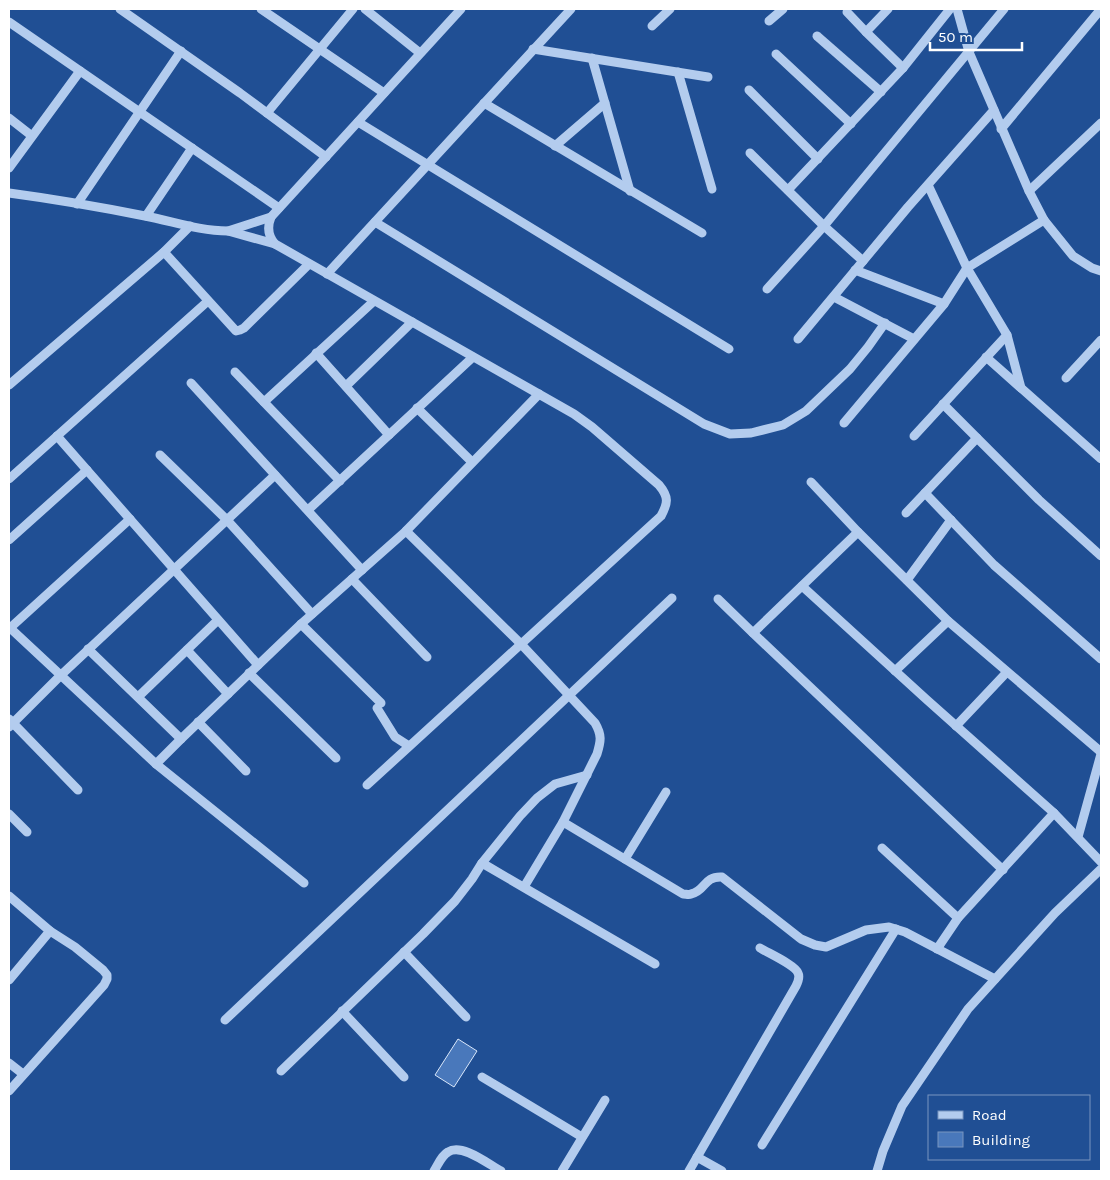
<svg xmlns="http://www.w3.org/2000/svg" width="1110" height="1180" font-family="Karla,sans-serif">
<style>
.building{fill:#4978bb;stroke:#d9e7fa}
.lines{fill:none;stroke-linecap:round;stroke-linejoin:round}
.minor{stroke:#b3ccee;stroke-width:9}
</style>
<rect width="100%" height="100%" fill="#204f94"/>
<path class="building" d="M458,1039L477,1051L454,1087L435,1075Z"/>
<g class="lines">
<g class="minor">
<path d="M120,9L240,93L326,157"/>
<path d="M261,9L384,93"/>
<path d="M365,9L420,53"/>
<path d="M888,9L866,32L903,68"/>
<path d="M957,9L969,52L1029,191L1044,220L1073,256L1092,268L1101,271"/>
<path d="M847,12L866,32"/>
<path d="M769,21L783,9"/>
<path d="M9,22L279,208"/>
<path d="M652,26L670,9"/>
<path d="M817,36L881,92"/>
<path d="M533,49L708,77"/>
<path d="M776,54L851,124"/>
<path d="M592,58L630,191"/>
<path d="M678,72L712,189"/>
<path d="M749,90L818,159"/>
<path d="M484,103L702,233"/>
<path d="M267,113L353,9"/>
<path d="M9,118L32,136"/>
<path d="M358,122L729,349"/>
<path d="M1001,129L1101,9"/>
<path d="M555,146L605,103"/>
<path d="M750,153L824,226L863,261"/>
<path d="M9,168L80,71"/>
<path d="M928,185L967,268L1007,335L1021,388"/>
<path d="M788,190L903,68L950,9"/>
<path d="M1029,191L1101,123"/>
<path d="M9,193C54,199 100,207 145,216C172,221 199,231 228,231L271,217L461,9"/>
<path d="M77,204L181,51"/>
<path d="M146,216L192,148"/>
<path d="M271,217C267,227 268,236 275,244L574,414L592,427L659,485C669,497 668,503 661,516L367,785"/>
<path d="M375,222L704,424L730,434L751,433L783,425L806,411L850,369L868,347L885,323"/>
<path d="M228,231L275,244"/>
<path d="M164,252L236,331L240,330L244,328L309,264"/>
<path d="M855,270L944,304"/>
<path d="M327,274L571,9"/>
<path d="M767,289L824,226L1004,9"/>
<path d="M834,297L914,339"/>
<path d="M798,339L908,207L994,110"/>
<path d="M316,353L389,435"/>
<path d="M986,357L1101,459"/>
<path d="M235,372L340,481"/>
<path d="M1066,378L1101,340"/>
<path d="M191,383L362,570"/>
<path d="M9,385L164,252L190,226"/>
<path d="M346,386L412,322"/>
<path d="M264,402L374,301"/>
<path d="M943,404L1039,500L1101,556"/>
<path d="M417,408L472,462"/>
<path d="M844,423L944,304L967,268L1044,220"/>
<path d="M57,436L258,665"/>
<path d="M914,436L1007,335"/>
<path d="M160,455L227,520L312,614"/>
<path d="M9,479L208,301"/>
<path d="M811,482L858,532L948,621L1101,752"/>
<path d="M925,493L994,565L1101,659"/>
<path d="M308,510L473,357"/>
<path d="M906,513L977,438"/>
<path d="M406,531L521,644L595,723C602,735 601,741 597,754L563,822L524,887"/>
<path d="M9,540L87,470"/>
<path d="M352,579L427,657"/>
<path d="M907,580L951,520"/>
<path d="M802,586L926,699L1054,813L1101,862"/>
<path d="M718,599L753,633L1003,870"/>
<path d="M301,624L381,703"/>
<path d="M9,627L156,764L304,883"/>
<path d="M10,628L130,519"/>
<path d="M753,633L858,532"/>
<path d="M88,649L181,739"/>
<path d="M187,650L228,694"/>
<path d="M895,671L948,621"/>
<path d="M249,673L336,758"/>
<path d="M138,697L218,620"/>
<path d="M377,708L395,737L409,746"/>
<path d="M9,719L78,790"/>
<path d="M198,722L246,771"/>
<path d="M956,726L1007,672"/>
<path d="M9,727L60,676L275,475"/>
<path d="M156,764L181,739L301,624L406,531L539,394"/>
<path d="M9,814L27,832"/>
<path d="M563,822L683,894C686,894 689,895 691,894C706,891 703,876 722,877L801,939L815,945L826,947L866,930L889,927L905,932L995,979"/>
<path d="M1078,837L1101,754"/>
<path d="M882,848L958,918L1054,813"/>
<path d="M625,859L666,792"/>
<path d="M482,863L655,964"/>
<path d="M9,896L50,931L75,947L103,970L107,975V979L104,985L9,1091"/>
<path d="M937,949L958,918"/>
<path d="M404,952L466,1017"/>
<path d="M9,980L50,931"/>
<path d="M342,1011L404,1077"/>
<path d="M225,1020L672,598"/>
<path d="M9,1063L23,1074"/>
<path d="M281,1071L423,934L455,901L472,879L482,863L520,816L537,798L555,784L587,775"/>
<path d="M482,1077L582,1137"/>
<path d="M762,1145L896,929"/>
<path d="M697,1157L722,1171"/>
<path d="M434,1171C438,1165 441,1156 448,1152C462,1143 488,1164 501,1171"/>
<path d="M562,1171L605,1100"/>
<path d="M689,1171L796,986C798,982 800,977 798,973C795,965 768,953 760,948"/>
<path d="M877,1171L883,1151L902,1106L968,1009L1055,913L1101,869"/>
</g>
</g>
<rect width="1110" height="1180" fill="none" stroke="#ffffff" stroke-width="20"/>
<rect x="928" y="1095" width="162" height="65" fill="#204f94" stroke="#7995bf"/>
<rect x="938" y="1111" width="25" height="8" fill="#b3ccee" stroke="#7995bf"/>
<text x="972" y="1120" font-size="15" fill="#ffffff">Road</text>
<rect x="938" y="1132" width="25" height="15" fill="#4978bb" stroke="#7995bf"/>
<text x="972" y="1145" font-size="15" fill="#ffffff">Building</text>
<path d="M930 42v8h92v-8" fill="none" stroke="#ffffff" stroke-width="2.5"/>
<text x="938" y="42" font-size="15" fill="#ffffff" stroke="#204f94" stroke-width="4" paint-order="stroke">50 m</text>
</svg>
